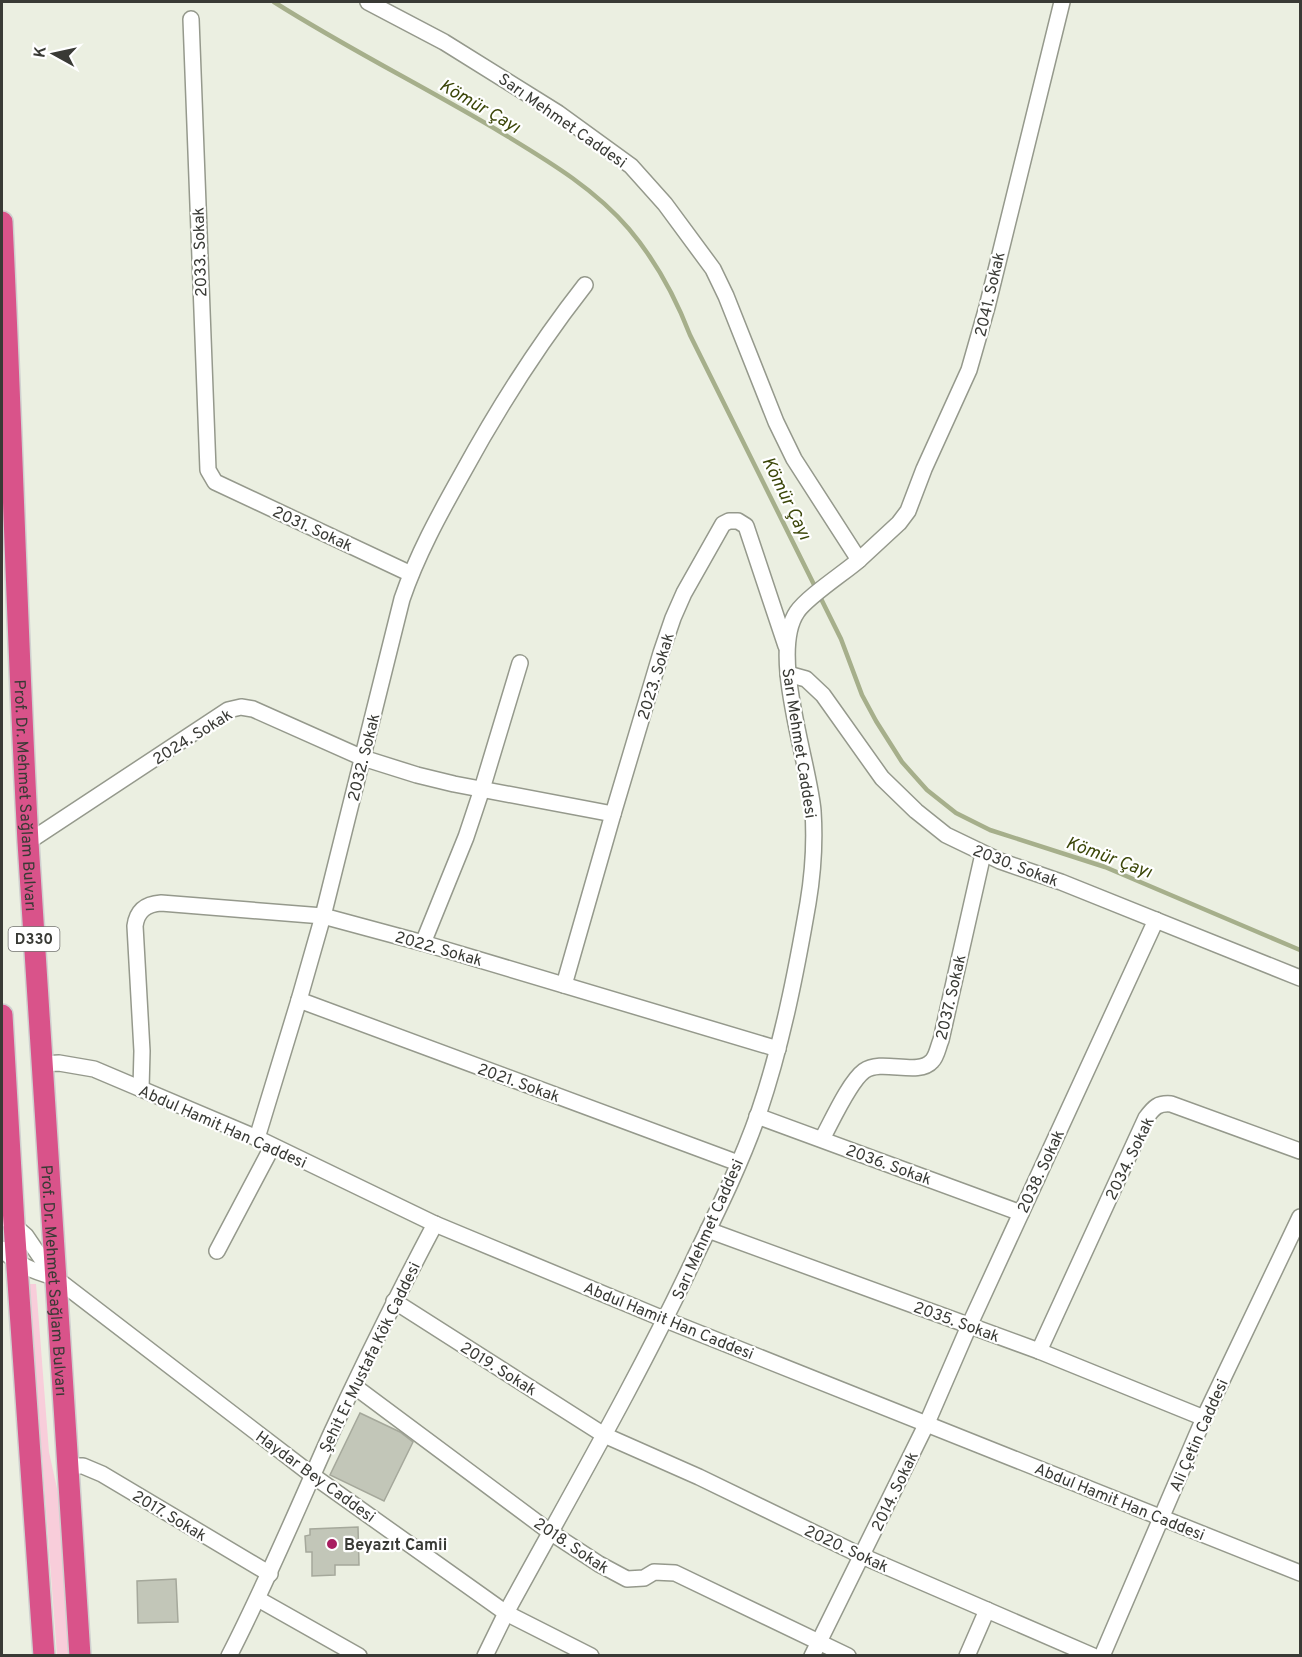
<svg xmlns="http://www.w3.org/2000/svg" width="1302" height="1657" font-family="Overpass,sans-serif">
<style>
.green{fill:#f8cdda}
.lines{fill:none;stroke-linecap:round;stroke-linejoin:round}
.stream{stroke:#a6af8b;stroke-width:4.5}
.building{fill:#c2c6b8;stroke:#a5a89b;stroke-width:1.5}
.minor-casing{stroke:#95998c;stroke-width:18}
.highway-casing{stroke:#cfd0cf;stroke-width:24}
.minor{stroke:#fff;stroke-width:15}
.highway{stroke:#d9538a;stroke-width:21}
.poi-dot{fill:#a81d60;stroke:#fff;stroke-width:2}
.labels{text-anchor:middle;stroke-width:4.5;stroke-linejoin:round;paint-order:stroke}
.shield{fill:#fff;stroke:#747572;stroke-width:1.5}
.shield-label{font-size:15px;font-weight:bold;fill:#393a35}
.street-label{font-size:16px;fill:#393a35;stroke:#fff}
.poi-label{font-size:16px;font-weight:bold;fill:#393a35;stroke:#fff;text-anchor:start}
.water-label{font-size:18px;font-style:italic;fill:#3b4608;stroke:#fff}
</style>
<rect width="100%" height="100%" fill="#ebefe1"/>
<path class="green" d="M29,1284H36L49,1452L58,1493L69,1655H57Z"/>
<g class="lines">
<path class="stream" d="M274,2C348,49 427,88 502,133C548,161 594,188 629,229C656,261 675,296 690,335L841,639L862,695L876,721L902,762L927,790L956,813L990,830L1105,867L1300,950"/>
</g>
<g class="building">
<path d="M360,1413L400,1432L413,1442L384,1501L330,1475Z"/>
<path d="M358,1527L359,1565H335V1575L312,1576V1552H306L305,1536L310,1535V1529Z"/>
<path d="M176,1579L178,1622L138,1623L137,1581Z"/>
</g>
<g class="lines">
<defs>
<g id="minor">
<path d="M368,2L444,42L558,113L631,166L665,204L713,269L726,296L776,422L794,459L859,560C844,573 807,597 797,612C769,653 809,762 813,811C815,841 813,873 808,903C796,973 782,1044 759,1112C742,1161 719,1208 696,1255C639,1377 571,1494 506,1613L485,1656"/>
<path d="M191,19L208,470L215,482L411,574"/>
<path d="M859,560L899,523L908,511L924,469L969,370L987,307L1062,2"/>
<path d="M788,674L806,679L823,695L882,778L916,811L946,835L1000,861L1061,882L1300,978"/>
<path d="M28,842L228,710L241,707L253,709L363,758L417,775L454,784L613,814"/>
<path d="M423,943L466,837L482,789L520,663"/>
<path d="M564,985L613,814L661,653L673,618L684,593L723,524L729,521H738L746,526L786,646"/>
<path d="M299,1000L738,1163"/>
<path d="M41,1064L59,1063L94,1069L257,1138L435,1224L666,1320L1300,1573"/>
<path d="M141,1089L142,1051L135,926C137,911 146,904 161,903L323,916L402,599C417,555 439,515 462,474C498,408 538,345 585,285"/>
<path d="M757,1116L1021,1213"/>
<path d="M257,1138L299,1000L323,916L423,943L778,1049"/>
<path d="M822,1139C831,1123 849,1082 864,1071C882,1058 918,1077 932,1061C937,1056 938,1047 941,1040L983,854"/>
<path d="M2,1215L26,1236L54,1277"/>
<path d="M708,1230L1039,1351L1204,1418"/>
<path d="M2,1249C17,1265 33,1271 54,1277L312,1475L506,1613L591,1656"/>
<path d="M217,1251L272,1147"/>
<path d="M394,1301L604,1435L699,1477L862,1556L1093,1656"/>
<path d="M1039,1351L1146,1118C1154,1107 1158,1103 1171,1104L1300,1151"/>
<path d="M354,1386L550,1532L599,1564L627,1579L644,1578L654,1572L675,1573L848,1656"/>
<path d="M66,1466H83L102,1474L270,1574"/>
<path d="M258,1599L359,1656"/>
<path d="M229,1656C266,1584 297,1510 330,1436C363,1364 398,1294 435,1224"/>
<path d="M812,1656L927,1423L969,1326L1156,920"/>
<path d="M967,1656L987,1610"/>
<path d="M1102,1656L1204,1418L1300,1217"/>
</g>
<g id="highway">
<path id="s1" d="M2,222C12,429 17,636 28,842C43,1113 61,1384 80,1656"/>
<path d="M2,1015L14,1224L44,1656"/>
</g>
</defs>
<use href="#minor" class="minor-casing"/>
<use href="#highway" class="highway-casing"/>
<use href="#minor" class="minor"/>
<use href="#highway" class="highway"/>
</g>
<circle class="poi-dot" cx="332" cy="1544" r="6"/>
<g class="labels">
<rect class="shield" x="8.5" y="927" width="51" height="24" rx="4.5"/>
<g class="shield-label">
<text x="34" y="944">D330</text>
</g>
<g class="street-label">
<text transform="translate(563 120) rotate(35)" y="6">Sarı Mehmet Caddesi</text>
<text transform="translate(199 252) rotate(-92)" y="6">2033. Sokak</text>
<text transform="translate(989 294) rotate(-77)" y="6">2041. Sokak</text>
<text transform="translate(313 528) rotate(25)" y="6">2031. Sokak</text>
<text transform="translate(655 676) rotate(-73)" y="6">2023. Sokak</text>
<text transform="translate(192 736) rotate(-32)" y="6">2024. Sokak</text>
<text transform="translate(800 743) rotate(81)" y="6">Sarı Mehmet Caddesi</text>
<text transform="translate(363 757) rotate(-76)" y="6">2032. Sokak</text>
<text dy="6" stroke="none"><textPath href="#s1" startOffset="574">Prof. Dr. Mehmet Sağlam Bulvarı</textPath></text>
<text transform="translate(1016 865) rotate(21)" y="6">2030. Sokak</text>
<text transform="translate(439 948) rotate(16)" y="6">2022. Sokak</text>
<text transform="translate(950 997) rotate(-77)" y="6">2037. Sokak</text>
<text transform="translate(519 1082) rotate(20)" y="6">2021. Sokak</text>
<text transform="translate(223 1126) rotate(24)" y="6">Abdul Hamit Han Caddesi</text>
<text transform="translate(1129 1158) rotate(-64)" y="6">2034. Sokak</text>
<text transform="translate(889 1164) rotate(20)" y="6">2036. Sokak</text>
<text transform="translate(1040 1171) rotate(-65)" y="6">2038. Sokak</text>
<text transform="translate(707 1229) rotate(-66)" y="6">Sarı Mehmet Caddesi</text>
<text dy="6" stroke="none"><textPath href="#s1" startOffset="1060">Prof. Dr. Mehmet Sağlam Bulvarı</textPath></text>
<text transform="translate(669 1320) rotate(22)" y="6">Abdul Hamit Han Caddesi</text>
<text transform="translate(957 1321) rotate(20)" y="6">2035. Sokak</text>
<text transform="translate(369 1357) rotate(-64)" y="6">Şehit Er Mustafa Kök Caddesi</text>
<text transform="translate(499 1368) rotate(32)" y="6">2019. Sokak</text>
<text transform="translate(1198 1435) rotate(-66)" y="6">Ali Çetin Caddesi</text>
<text transform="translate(316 1476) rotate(36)" y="6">Haydar Bey Caddesi</text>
<text transform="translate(894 1491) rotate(-64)" y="6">2014. Sokak</text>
<text transform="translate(1120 1501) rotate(22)" y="6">Abdul Hamit Han Caddesi</text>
<text transform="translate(170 1515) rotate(31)" y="6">2017. Sokak</text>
<text transform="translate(572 1545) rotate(34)" y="6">2018. Sokak</text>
<text transform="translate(847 1548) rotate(25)" y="6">2020. Sokak</text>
</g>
<g class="poi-label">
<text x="344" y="1550">Beyazıt Camii</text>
</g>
<g class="water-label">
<text transform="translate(480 106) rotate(30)" y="6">Kömür Çayı</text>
<text transform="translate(787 498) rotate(64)" y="6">Kömür Çayı</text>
<text transform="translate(1109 857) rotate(20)" y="6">Kömür Çayı</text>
</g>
</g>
<rect width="1302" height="1657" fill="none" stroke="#393a35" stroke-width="6"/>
<g transform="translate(54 54) rotate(278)" stroke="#ffffff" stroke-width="4.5" paint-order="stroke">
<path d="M0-4.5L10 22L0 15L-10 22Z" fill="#393a35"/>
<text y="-9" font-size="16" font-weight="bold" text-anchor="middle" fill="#393a35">K</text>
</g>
</svg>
